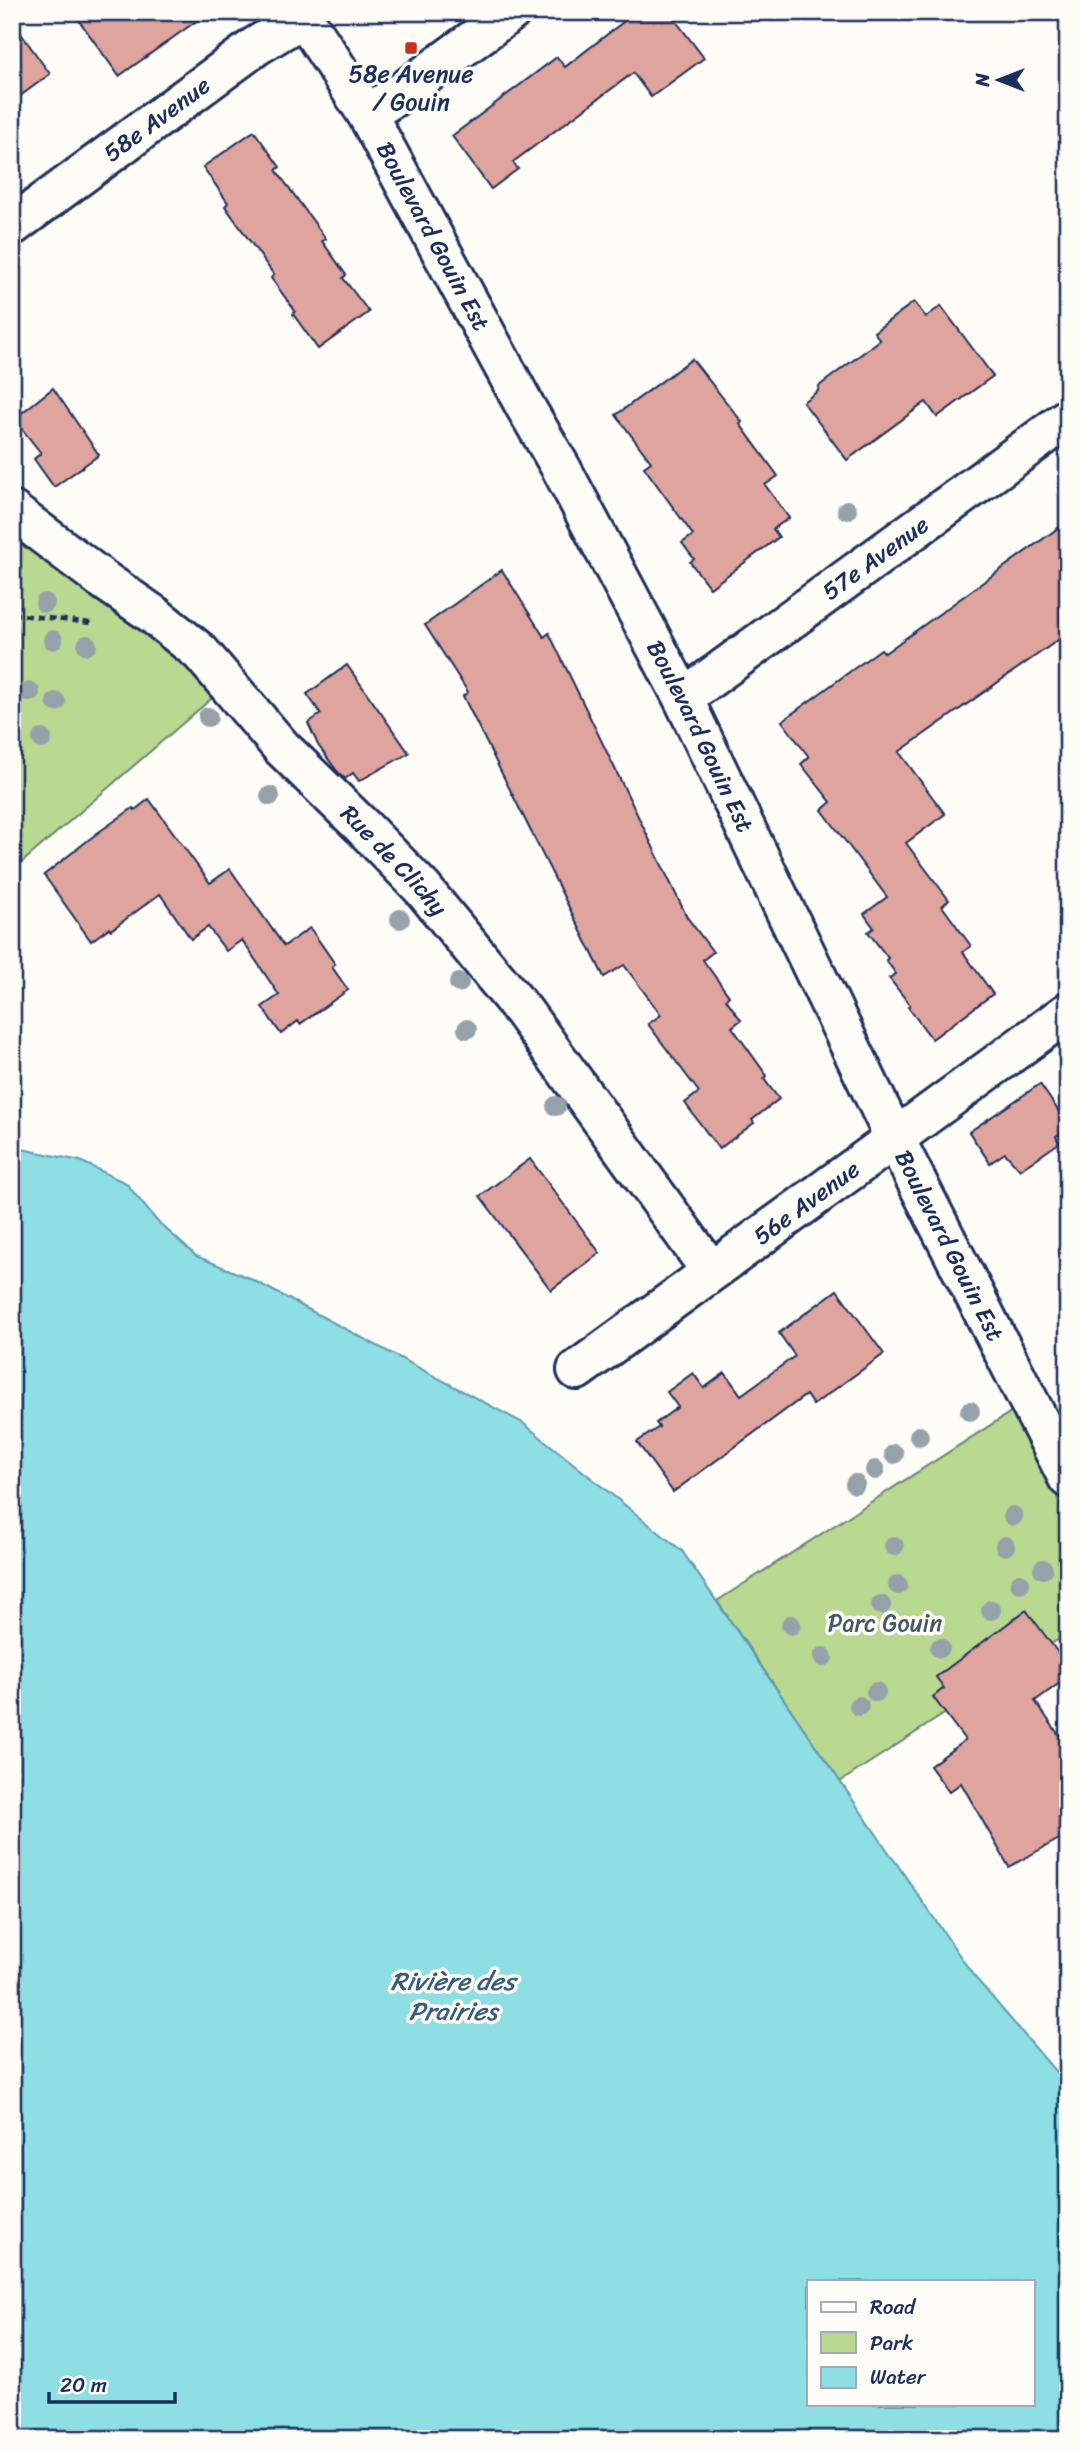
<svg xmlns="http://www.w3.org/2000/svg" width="1080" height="2451" font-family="Sriracha,sans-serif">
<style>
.green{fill:#b9d890;stroke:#6a8477;stroke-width:2}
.water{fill:#8ddfe4;stroke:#5f99ae;stroke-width:2;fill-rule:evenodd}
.building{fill:#dea49d;stroke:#1b2f5e;stroke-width:2}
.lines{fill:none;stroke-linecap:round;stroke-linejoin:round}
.minor-casing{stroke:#1b2f5e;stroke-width:44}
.tertiary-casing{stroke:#1b2f5e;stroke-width:44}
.path{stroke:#1b2f5e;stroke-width:4.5;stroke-dasharray:7 5;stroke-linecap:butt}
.minor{stroke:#fdfcf7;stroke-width:38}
.tertiary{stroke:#fdfcf7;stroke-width:38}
.tree{fill:#96a2a9}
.poi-dot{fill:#c8321e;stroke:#fdfcf7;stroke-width:2.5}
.labels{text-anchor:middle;stroke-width:7;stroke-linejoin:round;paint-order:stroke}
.poi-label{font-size:24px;fill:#1b2f5e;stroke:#fdfcf7}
.street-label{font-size:24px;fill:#1b2f5e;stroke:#fdfcf7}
.park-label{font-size:24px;fill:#42596a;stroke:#fdfcf7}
.water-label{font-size:26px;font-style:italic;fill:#385b80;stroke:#fdfcf7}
</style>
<rect width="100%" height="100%" fill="#fdfcf7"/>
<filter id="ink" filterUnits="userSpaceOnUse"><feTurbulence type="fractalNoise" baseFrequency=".0143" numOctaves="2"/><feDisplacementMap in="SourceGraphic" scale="14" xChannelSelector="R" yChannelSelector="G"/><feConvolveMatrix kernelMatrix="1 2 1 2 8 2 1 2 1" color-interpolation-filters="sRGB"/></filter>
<g filter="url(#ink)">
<g class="green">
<path d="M12,511L227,685L12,871Z"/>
<path d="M1028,1401L1068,1478V1633L840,1782L717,1601Z"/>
</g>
<path class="water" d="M12,1147L80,1161L126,1183L156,1220L196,1256L249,1278L523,1423L682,1551L973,1975L1068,2086V2439H12ZM809,2281H1033V2404H809Z"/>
<g class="building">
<path d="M73,12H209L119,76Z"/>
<path d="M636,12H669L704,58L651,97L633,73L513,162L518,169L491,189L452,136L557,57L565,67Z"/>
<path d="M12,21L50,74L12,102Z"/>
<path d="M254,131L280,167L276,170L326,239L322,241L346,275L343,278L369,312L318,349L293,314L295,311L271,278L274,275L225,206L228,203L203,167Z"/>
<path d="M914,302L926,317L941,306L993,376L937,417L926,402L847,460L803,402L818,391L819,386L880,340L874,332Z"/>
<path d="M692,359L742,422L740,424L778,476L765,485L789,518L773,529L779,537L710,588L690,562L694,559L682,543L693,535L644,467L651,462L616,415Z"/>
<path d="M53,388L99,455L54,487L34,459L41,453L14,419Z"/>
<path d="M1068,521V633L899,752L945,814L906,843L949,900L942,906L971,946L963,952L993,994L932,1039L908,1007L910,1005L889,978L896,974L886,960L888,958L868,932L874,928L864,914L887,897L822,810L831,802L801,764L809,757L782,721L881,649L885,653Z"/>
<path d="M502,570L544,637L549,633L687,917L713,952L703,960L729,996L726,999L741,1020L732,1027L767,1076L764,1079L779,1099L752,1120L754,1123L719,1149L685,1103L699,1092L648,1024L661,1015L624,965L604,977L463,696L468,692L425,625Z"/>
<path d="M347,665L409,753L359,781L353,773L345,779L337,771L318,745L308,723L321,714L307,694Z"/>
<path d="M149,799L210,883L230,869L284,946L310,928L335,964L332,967L348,990L300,1024L298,1021L281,1034L262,1007L279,995L242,940L226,951L208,927L191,939L160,894L111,930L109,928L91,941L44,875L96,834L133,808L135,810Z"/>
<path d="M1040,1084L1068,1125V1128L1056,1136L1059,1143L1020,1170L1005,1153L990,1163L969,1132Z"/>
<path d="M530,1159L600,1253L551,1290L480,1196Z"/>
<path d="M837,1290L884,1354L813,1405L806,1395L673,1492L637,1442L659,1427L656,1423L678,1407L667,1392L693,1373L704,1388L725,1373L741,1395L795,1356L779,1333Z"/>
<path d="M1026,1610L1068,1666V1677L1035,1701L1068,1748V1834L1009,1867L961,1783L949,1792L930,1766L965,1740L933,1697L944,1688L936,1677Z"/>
</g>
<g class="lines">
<defs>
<g id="minor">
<path d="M367,114L402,92L511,12"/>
<path id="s1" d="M12,226L256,46L304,17"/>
<path id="s2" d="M12,511L102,579L154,615L200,652L282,748L363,827L423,889L523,1011L711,1271"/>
<path id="s3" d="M683,698L1068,418"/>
<path id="s4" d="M577,1370L1068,1012"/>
</g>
<g id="tertiary">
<path id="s5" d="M300,12L367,114L526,408L561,468L683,698L894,1137L1068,1478"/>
</g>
</defs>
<use href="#minor" class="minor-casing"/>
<use href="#tertiary" class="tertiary-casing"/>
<path class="path" d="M12,614L91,623"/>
<use href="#minor" class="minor"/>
<use href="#tertiary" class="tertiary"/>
</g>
<g class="tree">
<circle cx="847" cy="510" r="10"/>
<circle cx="45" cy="603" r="10"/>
<circle cx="53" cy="640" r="10"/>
<circle cx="87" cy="645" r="10"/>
<circle cx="30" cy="692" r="10"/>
<circle cx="56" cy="702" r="10"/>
<circle cx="208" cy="717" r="10"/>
<circle cx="42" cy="739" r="10"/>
<circle cx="270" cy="796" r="10"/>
<circle cx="400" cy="919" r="10"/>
<circle cx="459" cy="983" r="10"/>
<circle cx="467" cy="1029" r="10"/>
<circle cx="556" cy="1106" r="10"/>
<circle cx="970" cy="1411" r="10"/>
<circle cx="919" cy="1436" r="10"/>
<circle cx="894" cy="1454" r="10"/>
<circle cx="875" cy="1470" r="10"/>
<circle cx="855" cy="1484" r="10"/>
<circle cx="1013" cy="1516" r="10"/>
<circle cx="894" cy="1546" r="10"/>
<circle cx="1005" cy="1546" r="10"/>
<circle cx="1043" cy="1569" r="10"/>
<circle cx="1020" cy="1583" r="10"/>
<circle cx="898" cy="1585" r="10"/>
<circle cx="881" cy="1605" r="10"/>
<circle cx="991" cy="1610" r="10"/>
<circle cx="791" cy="1625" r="10"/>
<circle cx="940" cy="1648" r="10"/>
<circle cx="823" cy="1657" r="10"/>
<circle cx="876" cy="1692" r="10"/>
<circle cx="859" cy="1706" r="10"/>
</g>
</g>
<rect class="poi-dot" x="404" y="41" width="14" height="14" rx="3.5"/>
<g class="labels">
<g class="poi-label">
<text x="411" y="82">58e Avenue<tspan x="411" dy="28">/ Gouin</tspan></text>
</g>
<g class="street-label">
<text dy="8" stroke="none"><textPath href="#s1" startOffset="180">58e Avenue</textPath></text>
<text dy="8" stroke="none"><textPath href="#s5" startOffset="261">Boulevard Gouin Est</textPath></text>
<text dy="8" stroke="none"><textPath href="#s3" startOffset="238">57e Avenue</textPath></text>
<text dy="8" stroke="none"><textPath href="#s5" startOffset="828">Boulevard Gouin Est</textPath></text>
<text dy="8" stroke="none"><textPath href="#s2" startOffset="520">Rue de Clichy</textPath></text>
<text dy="8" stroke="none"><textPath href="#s4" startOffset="284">56e Avenue</textPath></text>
<text dy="8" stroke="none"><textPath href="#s5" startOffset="1395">Boulevard Gouin Est</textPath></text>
</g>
<g class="park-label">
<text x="885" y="1631">Parc Gouin</text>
</g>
<g class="water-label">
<text x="453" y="1990">Rivière des<tspan x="453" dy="30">Prairies</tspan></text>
</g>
</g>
<rect width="1080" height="2451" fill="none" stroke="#fdfcf7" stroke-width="42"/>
<rect x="21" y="21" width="1038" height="2409" fill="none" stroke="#1b2f5e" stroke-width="2.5" filter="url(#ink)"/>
<rect x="807" y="2280" width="228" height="126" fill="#fdfcf7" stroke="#a3aaba" stroke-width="2"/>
<rect x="821" y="2302" width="35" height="10" fill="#fdfcf7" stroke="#a3aaba" stroke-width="2"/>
<text x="870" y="2314" font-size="21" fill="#1b2f5e">Road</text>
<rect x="821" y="2332" width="35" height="21" fill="#b9d890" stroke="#a3aaba" stroke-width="2"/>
<text x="870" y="2350" font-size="21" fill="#1b2f5e">Park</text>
<rect x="821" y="2367" width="35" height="21" fill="#8ddfe4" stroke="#a3aaba" stroke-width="2"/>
<text x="870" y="2384" font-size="21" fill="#1b2f5e">Water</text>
<g transform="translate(999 80) rotate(270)" stroke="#fdfcf7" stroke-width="5" paint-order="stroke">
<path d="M0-5L12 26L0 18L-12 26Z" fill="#1b2f5e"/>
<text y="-10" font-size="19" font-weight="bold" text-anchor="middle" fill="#1b2f5e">N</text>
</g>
<path d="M49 2392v10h126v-10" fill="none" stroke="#1b2f5e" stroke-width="3.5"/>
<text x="60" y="2392" font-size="21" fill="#1b2f5e" stroke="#fdfcf7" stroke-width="5" paint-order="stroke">20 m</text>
</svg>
